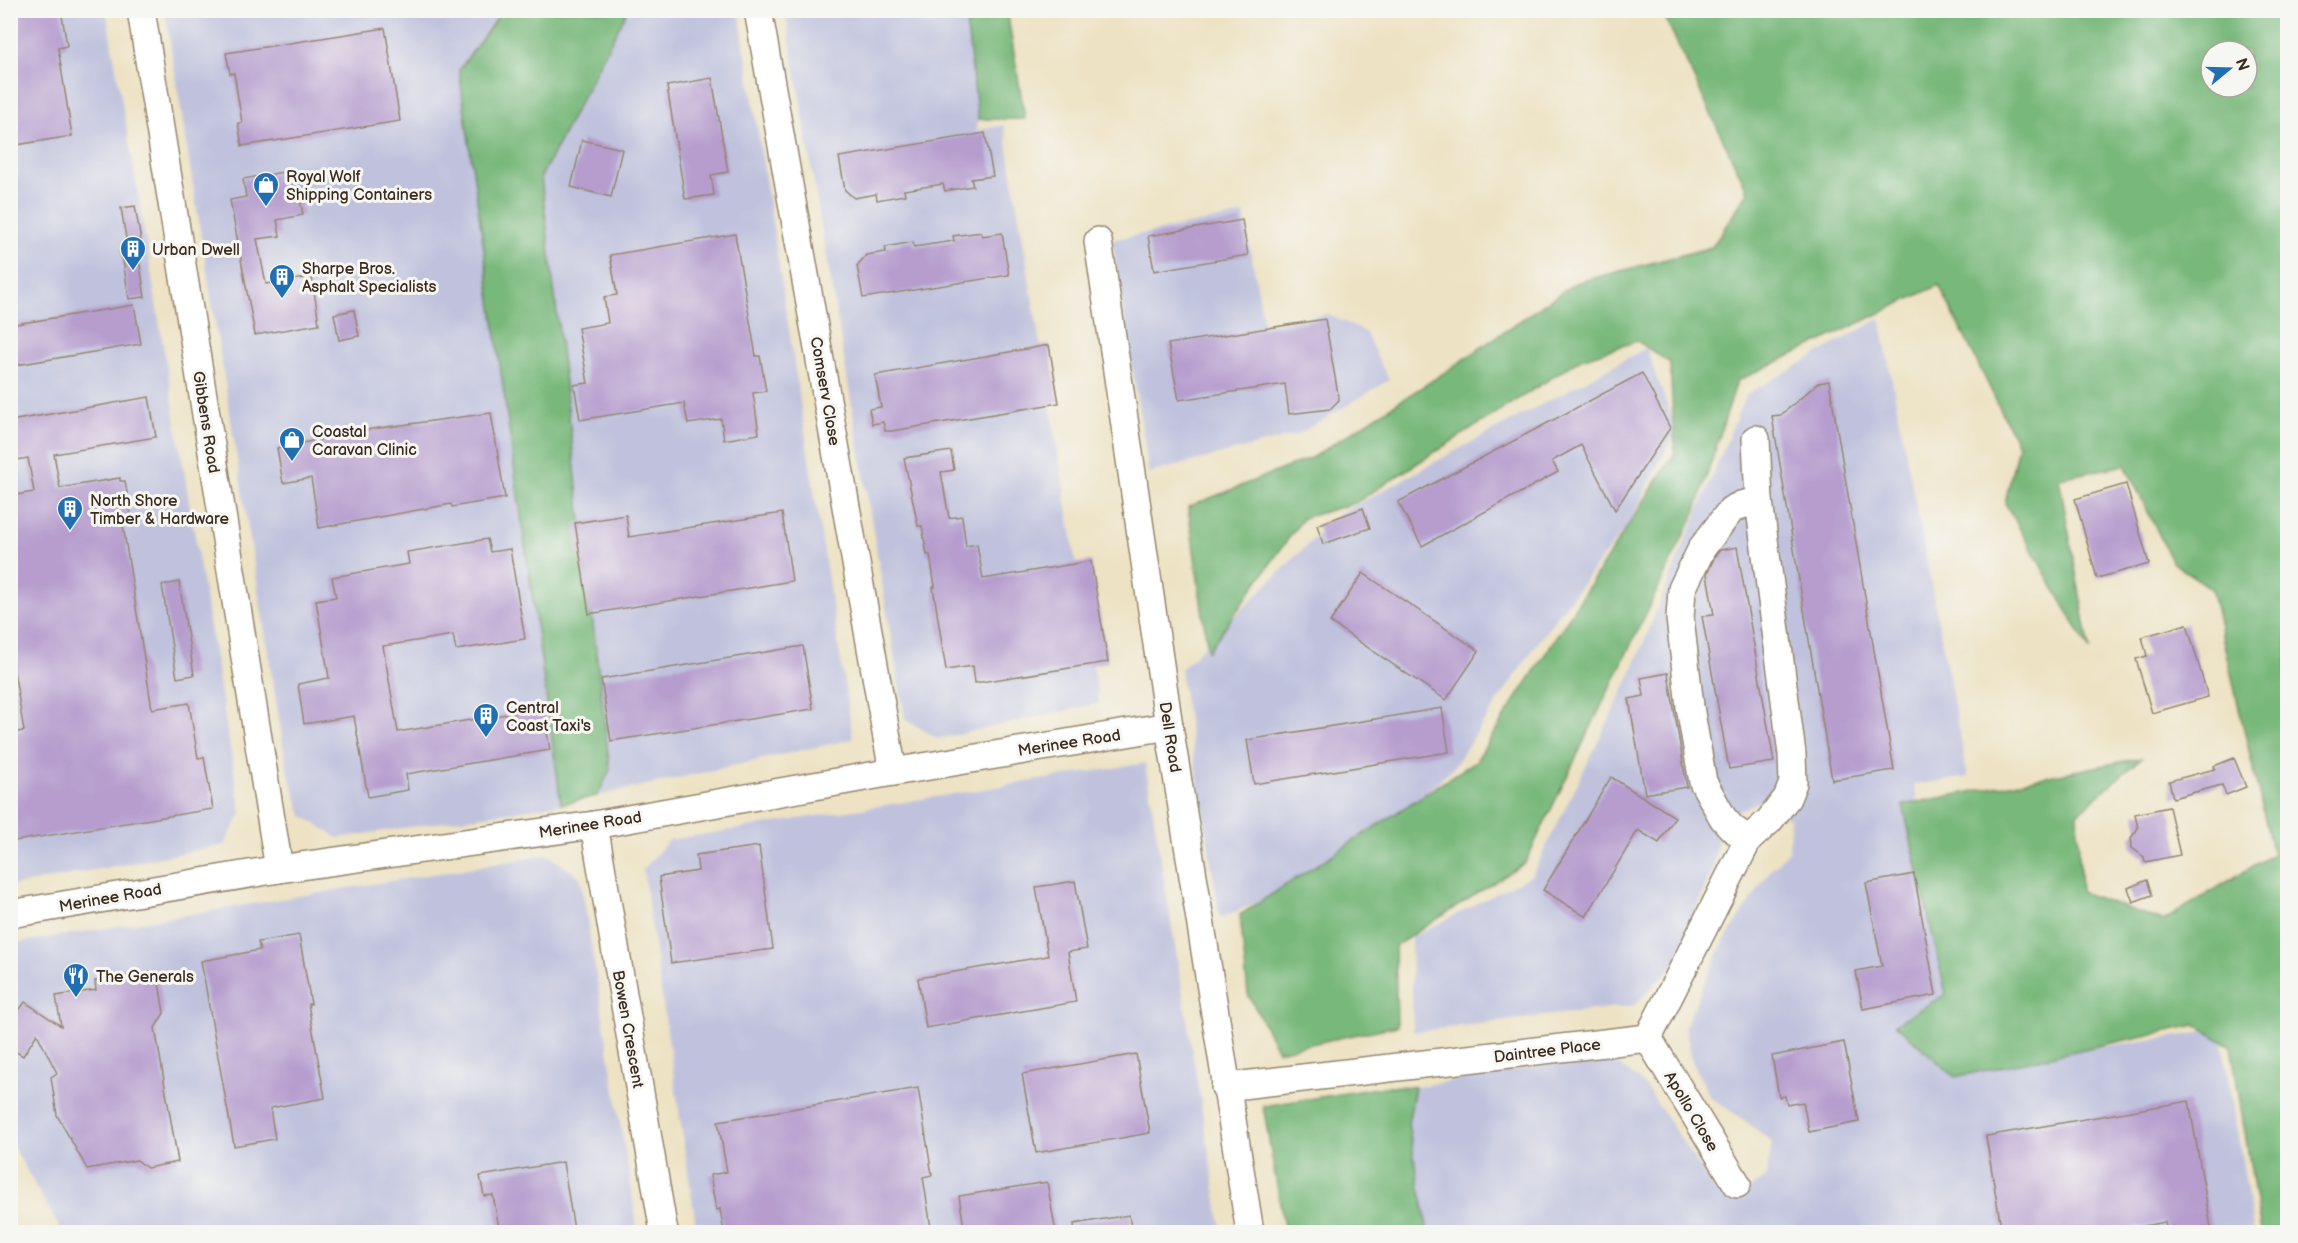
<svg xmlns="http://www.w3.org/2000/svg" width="2298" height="1243" font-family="'Balsamiq Sans',sans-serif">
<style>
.industrial{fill:#c0c2dd}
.forest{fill:#78b87a;stroke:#5a714c;stroke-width:1.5;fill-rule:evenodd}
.building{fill:#b69dce}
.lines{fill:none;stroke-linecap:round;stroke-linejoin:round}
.minor-casing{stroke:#948670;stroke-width:30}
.minor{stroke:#fff;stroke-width:27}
.labels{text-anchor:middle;stroke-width:6;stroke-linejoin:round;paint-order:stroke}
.poi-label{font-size:16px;fill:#3b2a1e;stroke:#f6f6f2;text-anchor:start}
.street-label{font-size:16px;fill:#3b2a1e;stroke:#f6f6f2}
</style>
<rect width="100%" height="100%" fill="#f6f6f2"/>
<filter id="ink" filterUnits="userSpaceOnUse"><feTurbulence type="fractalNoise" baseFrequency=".0167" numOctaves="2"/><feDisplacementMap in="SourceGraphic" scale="12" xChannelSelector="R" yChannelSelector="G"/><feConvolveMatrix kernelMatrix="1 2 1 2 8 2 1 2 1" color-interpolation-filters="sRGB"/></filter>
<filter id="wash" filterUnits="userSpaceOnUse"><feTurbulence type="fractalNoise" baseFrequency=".008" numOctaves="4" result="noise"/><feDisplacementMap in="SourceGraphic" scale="24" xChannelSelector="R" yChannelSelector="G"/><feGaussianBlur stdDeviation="1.35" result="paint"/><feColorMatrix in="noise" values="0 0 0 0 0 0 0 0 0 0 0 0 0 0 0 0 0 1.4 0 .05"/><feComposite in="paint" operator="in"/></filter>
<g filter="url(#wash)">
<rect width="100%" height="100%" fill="#ede2c3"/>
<g class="industrial">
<path d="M11,11H106L135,176L241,814L224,845L11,886Z"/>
<path d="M165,11H502L459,70L561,804L338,838L302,815L287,769Z"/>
<path d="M627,11H739L853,739L597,796L610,770L541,176Z"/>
<path d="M785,11H965L978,119L976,131L1004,125L1099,703L938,739L905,719Z"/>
<path d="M1244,214L1264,325L1328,314L1365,332L1389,380L1299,434L1149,473L1112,240Z"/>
<path d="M1880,318L1968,777L1914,785L1960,1067L2220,1030L2254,1232H1428L1408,1124L1415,1087L1606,1055L1644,1084L1716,1192L1742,1195L1766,1177L1772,1142L1744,1120L1710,1097L1692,1061L1685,1026L1724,941L1770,871L1789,851L1790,819L1758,802L1722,818L1713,867L1675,963L1635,1005L1413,1032L1411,938L1532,875L1626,685L1746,395Z"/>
<path d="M1646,348L1676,429L1629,523L1542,636L1453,768L1349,864L1220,918L1180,670L1339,514Z"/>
<path d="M1145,763L1222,1232H697L643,870L669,840Z"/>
<path d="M548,855L580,877L638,1232H62L11,1143L10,944Z"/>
</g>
<g class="forest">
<path d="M502,11H627L541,177L610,770L597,796L561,804L459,70Z"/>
<path d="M965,11H1007L1025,119H978Z"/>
<path d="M1662,11H2287V1232H2261L2231,1046L2195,1025L1955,1077L1895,1024L1946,994L1903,805L2141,758L2077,814L2081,892L2163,921L2273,854L2211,588L2173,563L2125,465L2059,478L2090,651L2005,503L2018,445L1939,285L1737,381L1696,510L1525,863L1395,946L1397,1026L1278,1051L1248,994L1240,915L1476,761L1675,453L1670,363L1637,341L1581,359L1355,503L1303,518L1208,651L1188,507L1313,457L1444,373L1575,283L1712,247L1748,192ZM2211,51H2247V87H2211Z"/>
<path d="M1390,1086L1415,1087L1408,1124L1428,1232H1285L1263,1106Z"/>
</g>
<g id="blocks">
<g class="building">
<path d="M10,10H61L67,46L58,48L72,136L10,146Z"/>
<path d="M385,28L400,121L242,146L238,123H242L234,73L230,74L226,53Z"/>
<path d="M712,78L728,172L711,175L714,195L685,199L667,86Z"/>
<path d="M985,133L993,176L971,179L973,186L945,191L943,184L904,190L905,195L877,200L876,194L854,198L845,190L839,157Z"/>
<path d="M582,140L622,149L611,197L571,187Z"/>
<path d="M295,170L303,215L277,220L280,236L257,239L266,284L312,277L319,324L255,335L230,200L246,197L243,179Z"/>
<path d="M135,206L141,241L127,244L121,208Z"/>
<path d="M1242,220L1248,255L1154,271L1148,236Z"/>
<path d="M981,232L982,236L1002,233L1009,275L863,298L857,266L866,255L886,252L885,247L913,242L914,247L954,241L953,236Z"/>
<path d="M735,234L756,356H760L766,391L753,393L759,434L724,440L721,419L688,424L684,403L580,420L574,385L588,383L578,328L608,323L604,297L617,295L610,255Z"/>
<path d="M137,246L145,297L129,299L121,248Z"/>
<path d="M134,305L141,344L10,366V325Z"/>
<path d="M354,310L359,336L339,340L334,314Z"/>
<path d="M1325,319L1339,400L1330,409L1289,414L1285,384L1179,400L1168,344Z"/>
<path d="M1049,345L1059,403L892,431H885L883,422L872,424L869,409L881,407L875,375Z"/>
<path d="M1642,373L1670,428L1615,510L1581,445L1552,461L1558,472L1422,546L1398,502Z"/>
<path d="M1829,381L1894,770L1832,780L1772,416L1781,415L1818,383Z"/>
<path d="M149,397L156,437L54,454L60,488L120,478V481H125L131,517L122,519L152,709L189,703L198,758L204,757L213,809L15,841L10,816V733L24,731L10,646V496L34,492L28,458L10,461V421Z"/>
<path d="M491,413L505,498L452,507L451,504L319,528L311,478L283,483L277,448L372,429Z"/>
<path d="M951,451L954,470L941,472L949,518L962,516L966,546L977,544L983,579L1091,561L1108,662L975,683L973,666L946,670L933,587H935L930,555H927L922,526H918L904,458Z"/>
<path d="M2126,484L2149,564L2097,578L2075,499Z"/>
<path d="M1363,508L1370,528L1323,544L1317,525Z"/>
<path d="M782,513L792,581L589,614L575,523L626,515L629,537Z"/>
<path d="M487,539L490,552L510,549L525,639L456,650L453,635L383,646L398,732L543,708L550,750L406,774L408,790L368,797L354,716L304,724L298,684L329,678L316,600L336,597L332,577L409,564L407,552Z"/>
<path d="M1737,547L1774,762L1729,769L1702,616L1714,615L1707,574L1715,556L1720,550Z"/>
<path d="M1363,573L1479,651L1446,700L1330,622Z"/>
<path d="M179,582L194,675L177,678L162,585Z"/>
<path d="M2187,624L2208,697L2152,713L2136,659L2147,656L2142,637Z"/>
<path d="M803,646L813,709L611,741L601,679Z"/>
<path d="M1668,673L1687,787L1645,794L1629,699L1644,696L1641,678Z"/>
<path d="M1442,708L1449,752L1254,784L1247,740Z"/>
<path d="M2234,758L2246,787L2226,795L2222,785L2173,798L2169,781L2215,769L2214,766Z"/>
<path d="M1611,777L1675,817L1659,843L1638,830L1586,917L1543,890Z"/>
<path d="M2169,807L2180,855L2145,862L2144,857L2132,848L2131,838L2138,828L2135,814Z"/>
<path d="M759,846L773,949L671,963L659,877L698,871L696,855Z"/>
<path d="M1914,874L1936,995L1863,1009L1856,971L1882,966L1866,883Z"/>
<path d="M2147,880L2152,895L2133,902L2128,888Z"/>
<path d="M1075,881L1087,949L1068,952L1076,1002L926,1028L918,978L1048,956L1036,887Z"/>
<path d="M299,935L311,1004H308L325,1098L270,1108L275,1139L234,1146L201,961L260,950L258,942Z"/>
<path d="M157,971L164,1013L155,1028L178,1162L147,1168L137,1160L87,1169L57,1115L51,1077L57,1073L37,1034L23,1056L10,1048V1003L20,1009L25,1002L61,1026L56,996L96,990L95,981Z"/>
<path d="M1844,1042L1859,1122L1809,1132L1803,1102L1787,1105L1785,1096L1779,1097L1772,1056Z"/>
<path d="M1136,1054L1150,1133L1036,1153L1022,1074Z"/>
<path d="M918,1088L932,1175L923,1177L931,1228L904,1233H724L720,1209L716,1210L710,1175L727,1172L718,1121Z"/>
<path d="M2189,1101L2212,1233H2167L2165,1222L2105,1233H2002L1986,1136Z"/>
<path d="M563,1162L574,1230L558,1233H500L493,1195L484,1196L480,1176Z"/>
<path d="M1047,1182L1056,1233H965L959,1196Z"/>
<path d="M1129,1215L1132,1233H1075L1074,1224Z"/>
</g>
</g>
</g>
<g filter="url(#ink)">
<use href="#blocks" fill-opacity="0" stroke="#948670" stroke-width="1.5"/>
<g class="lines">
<defs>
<g id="minor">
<path d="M141,10L279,869"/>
<path d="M758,10L893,772"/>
<path d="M1098,241L1169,726L1250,1232"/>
<path d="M1756,439L1759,501"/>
<path d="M594,825L664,1232"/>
<path d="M10,914L279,869L594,825L893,772L1169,726"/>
<path d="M1648,1038L1737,1184"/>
<path d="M1225,1087L1648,1038L1748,840L1769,821L1787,798L1793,783L1792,754L1759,501L1741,505L1731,510L1702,548L1682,589L1680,618L1690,707L1703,782L1723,818L1732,828L1748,840"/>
</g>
</defs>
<use href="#minor" class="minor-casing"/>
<use href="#minor" class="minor"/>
</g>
</g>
<defs>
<symbol id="shop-pin" viewBox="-11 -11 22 30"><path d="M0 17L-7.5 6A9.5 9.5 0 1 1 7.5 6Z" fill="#1f6fb2" stroke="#f6f6f2"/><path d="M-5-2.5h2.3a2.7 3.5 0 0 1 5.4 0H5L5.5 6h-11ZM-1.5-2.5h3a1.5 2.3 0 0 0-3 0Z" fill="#fff"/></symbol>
<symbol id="building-pin" viewBox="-11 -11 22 30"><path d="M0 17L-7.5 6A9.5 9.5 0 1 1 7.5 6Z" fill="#1f6fb2" stroke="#f6f6f2"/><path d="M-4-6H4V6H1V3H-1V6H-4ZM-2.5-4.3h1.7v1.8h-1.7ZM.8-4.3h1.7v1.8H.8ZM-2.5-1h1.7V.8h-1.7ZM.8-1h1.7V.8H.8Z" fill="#fff"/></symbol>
<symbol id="restaurant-pin" viewBox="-11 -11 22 30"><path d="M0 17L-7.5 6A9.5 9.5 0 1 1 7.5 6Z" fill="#1f6fb2" stroke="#f6f6f2"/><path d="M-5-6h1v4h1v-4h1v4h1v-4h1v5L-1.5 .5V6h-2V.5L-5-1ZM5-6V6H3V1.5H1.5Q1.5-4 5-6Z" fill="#fff"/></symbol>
</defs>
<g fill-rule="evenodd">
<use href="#shop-pin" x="251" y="170" width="30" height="40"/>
<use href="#building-pin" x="118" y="234" width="30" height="40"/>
<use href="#building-pin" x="267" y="262" width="30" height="40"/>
<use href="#shop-pin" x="277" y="425" width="30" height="40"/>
<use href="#building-pin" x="55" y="494" width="30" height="40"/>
<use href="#building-pin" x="471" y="701" width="30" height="40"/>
<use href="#restaurant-pin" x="61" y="961" width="30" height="40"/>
</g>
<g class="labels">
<g class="poi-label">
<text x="286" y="182">Royal Wolf<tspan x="286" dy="18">Shipping Containers</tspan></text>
<text x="152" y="255">Urban Dwell</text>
<text x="302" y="274">Sharpe Bros.<tspan x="302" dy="18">Asphalt Specialists</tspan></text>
<text x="312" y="437">Coastal<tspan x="312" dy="18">Caravan Clinic</tspan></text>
<text x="90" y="506">North Shore<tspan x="90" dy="18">Timber &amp; Hardware</tspan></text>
<text x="506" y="713">Central<tspan x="506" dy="18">Coast Taxi's</tspan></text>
<text x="96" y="982">The Generals</text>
</g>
<g class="street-label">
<text transform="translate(826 391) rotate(80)" y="6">Comserv Close</text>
<text transform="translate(207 422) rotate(81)" y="6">Gibbens Road</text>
<text transform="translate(1171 737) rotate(81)" y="6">Dell Road</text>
<text transform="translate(1069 742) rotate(-9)" y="6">Merinee Road</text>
<text transform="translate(590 824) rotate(-9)" y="6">Merinee Road</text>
<text transform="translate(110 897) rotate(-10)" y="6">Merinee Road</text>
<text transform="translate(629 1029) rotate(80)" y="6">Bowen Crescent</text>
<text transform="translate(1547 1050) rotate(-7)" y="6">Daintree Place</text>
<text transform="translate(1692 1111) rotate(59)" y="6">Apollo Close</text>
</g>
</g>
<rect width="2298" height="1243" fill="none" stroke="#f6f6f2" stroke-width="36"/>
<g transform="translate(2229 69) rotate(71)"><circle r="28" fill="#f6f6f2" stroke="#aba49d" stroke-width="1.5"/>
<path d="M0-4.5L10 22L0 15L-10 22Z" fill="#1f6fb2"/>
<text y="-9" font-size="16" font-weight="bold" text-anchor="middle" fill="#3b2a1e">N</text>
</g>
</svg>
